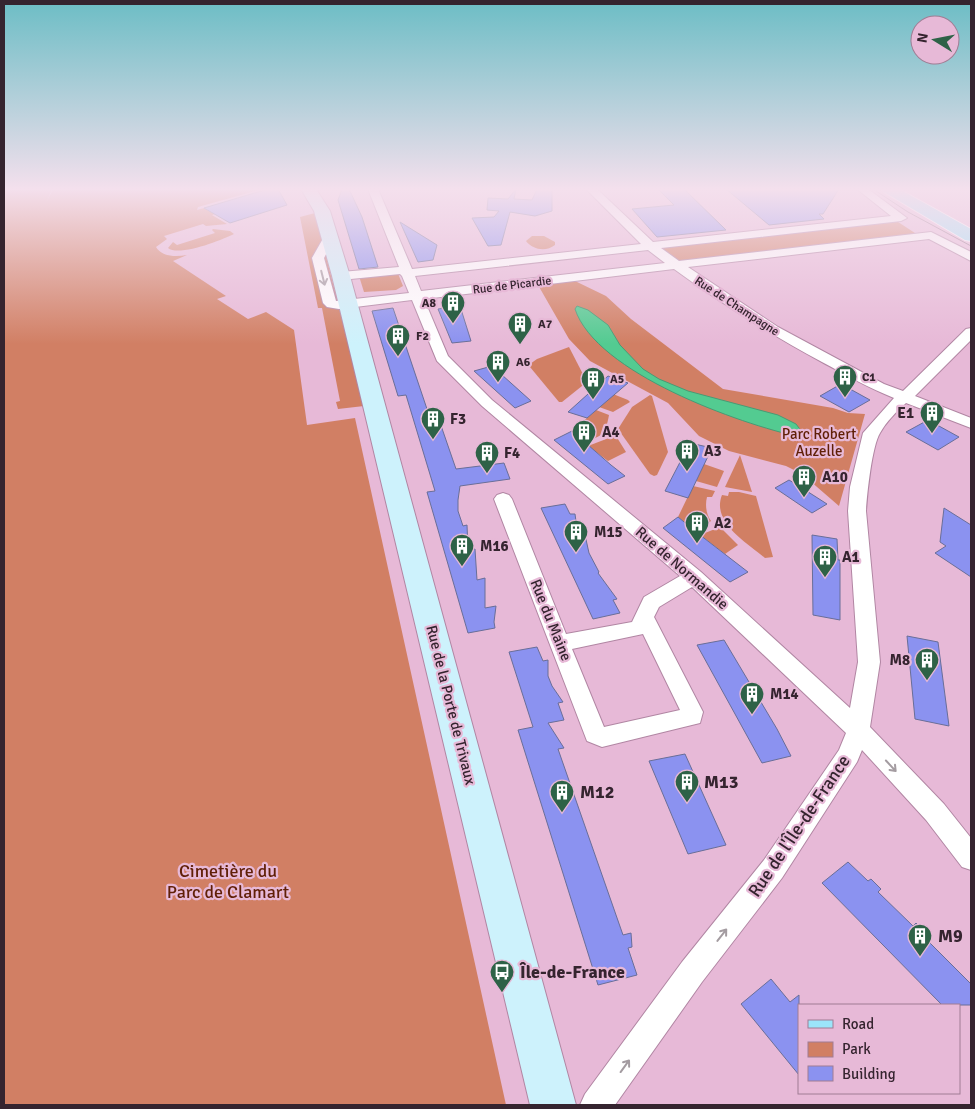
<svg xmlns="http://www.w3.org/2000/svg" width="975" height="1109" font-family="Signika,sans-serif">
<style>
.green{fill:#d17f64}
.water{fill:#53cb91;stroke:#4a9974}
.building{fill:#8b92f0;stroke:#696e98}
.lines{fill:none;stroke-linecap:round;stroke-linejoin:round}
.street-casing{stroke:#b186a3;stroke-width:2}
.secondary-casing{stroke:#b186a3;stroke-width:2}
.primary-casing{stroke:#fff;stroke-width:2}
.street{fill:#fff;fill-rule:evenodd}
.secondary{fill:#cdf2fc;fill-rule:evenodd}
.primary{fill:#9be5fa;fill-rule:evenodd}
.tram{stroke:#917185;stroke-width:1}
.oneway{stroke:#a49ca1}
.labels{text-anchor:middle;stroke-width:4.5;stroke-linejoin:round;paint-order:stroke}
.far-street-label{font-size:12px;fill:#35242f;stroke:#e7b9d7}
.far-poi-label{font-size:12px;font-weight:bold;fill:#35242f;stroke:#e7b9d7;text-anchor:start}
.poi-label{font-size:15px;font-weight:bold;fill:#35242f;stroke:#e7b9d7;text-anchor:start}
.park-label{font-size:15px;fill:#601f06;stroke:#e7b9d7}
.street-label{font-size:15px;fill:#35242f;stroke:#e7b9d7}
.near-poi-label{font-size:18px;font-weight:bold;fill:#35242f;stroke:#e7b9d7;text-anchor:start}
.near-street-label{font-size:18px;fill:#35242f;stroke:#e7b9d7}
.near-park-label{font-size:18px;fill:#601f06;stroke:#e7b9d7}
</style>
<rect width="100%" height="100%" fill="#e7b9d7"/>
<g class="green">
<path d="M4,189H52L47,201L53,189H262L198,207L197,210L204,208L215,214L212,215L227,224L206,226L203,224L164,236L167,239L156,247C162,257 176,257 187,255L173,261L226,296L217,299L248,319L266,312L294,330L307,425L355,418L506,1105H4Z"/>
<path d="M315,213L364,406L338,409L336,402L340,401L322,308H318L300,217Z"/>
<path d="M895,220L918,235L675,263L657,246Z"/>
<path d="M213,229L230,231L234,234C222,240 179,257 168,248L173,242L177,245L215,233L212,230Z"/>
<path d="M532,236H544L555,242V245C546,252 533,250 526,241Z"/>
<path d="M397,271L403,286L396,290L364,292L359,276Z"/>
<path d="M575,281L606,296L631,319L723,389L833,408L848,413L865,414L839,506L802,474L786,466L729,451L699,436L668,403L590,361L569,339L538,285Z"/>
<path d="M569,347L587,382L562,402H559L530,367V364L537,359Z"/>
<path d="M613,394L628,400L630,402L613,412L599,407Z"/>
<path d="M650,395L652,396L668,452L657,475L654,476L650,474L618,429L632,407Z"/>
<path d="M596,410L609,415C605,436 604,434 584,443L571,432Z"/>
<path d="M614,436H616L626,452L608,461L588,446Z"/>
<path d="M740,455L752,492L725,487Z"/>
<path d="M704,464L724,471L717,487L696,481Z"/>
<path d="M693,486L715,491L712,497H707C705,505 706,514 711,521L696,531L678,517Z"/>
<path d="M729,492H739L756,496L773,557L765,558C747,543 711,522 722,495L728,496Z"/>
<path d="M720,527L738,545L725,554L700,535Z"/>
</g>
<path class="water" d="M577,306L588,310L608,325L620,345L643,369L659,379L688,391L778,415L796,424L805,436L800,437C740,424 596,373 575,309Z"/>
<g class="building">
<path d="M268,189H278L287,205L230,223L204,208Z"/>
<path d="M342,189H349L362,217L378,267L359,269L338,200Z"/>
<path d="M516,189L514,199L532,200L537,189H552V211L535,216L510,212L501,245L488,246L472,218L494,217L499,211L487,210L488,198L508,199Z"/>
<path d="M658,189H684L726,230L657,237L632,209L674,205Z"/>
<path d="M726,189H839L823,214H819L824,219L769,225Z"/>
<path d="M400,222L437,245L433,260L418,262Z"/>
<path d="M460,306L471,341L452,343L438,309Z"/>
<path d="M393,308L429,415L437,414L456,469L504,463L510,479L460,486L458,500V511L463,526L467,525L468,550L475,549L477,580L485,578V608L496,606L494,622L495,628L468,633L427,492L435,491L406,395L398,396L372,311Z"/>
<path d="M492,366L521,392L531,401L515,408L474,371Z"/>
<path d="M608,376L628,383L587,418L568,412Z"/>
<path d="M841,384L870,400L849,412L820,396Z"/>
<path d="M928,420L959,437L938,450L906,432Z"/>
<path d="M572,431L611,465L625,476L608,484L554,440Z"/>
<path d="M690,443L712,448L688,498L665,491Z"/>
<path d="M789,480L802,488L827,504L812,513L775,488Z"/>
<path d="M565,504L570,514H575L578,536L585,535L589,553L599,572L598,573L617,599L613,600L620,613L593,619L541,508Z"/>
<path d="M944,508L971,525V577L935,553L946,546L940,542Z"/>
<path d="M678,517L700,535L748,572L730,582L663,528Z"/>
<path d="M812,535L837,539L838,560H840V620L813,615Z"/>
<path d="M907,636L938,642L949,726L915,719Z"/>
<path d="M724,640L777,729L791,756L762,763L697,645Z"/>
<path d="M537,647L543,661L548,660V676L552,686L563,702L558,703L564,720L548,723L564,748L558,749L623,935L631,933L632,947L628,948L637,975L598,985L518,730L533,727L509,652Z"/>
<path d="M685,754L726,845L688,854L649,761Z"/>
<path d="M848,862L868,881L871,879L881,889L878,892L913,926L916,923L926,933L923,936L971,984V1005H942L822,883Z"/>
<path d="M771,979L790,1002L799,995V1075L741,1004Z"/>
</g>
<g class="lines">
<defs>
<path id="street" d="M368,189H378L412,269L641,244L586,189H597L653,242L891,216L857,189H868L907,218L901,221L661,248L679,261L931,232L971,252V261L929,239L688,267L778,327L884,384L903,391L966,329L971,328V340L915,396L971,418V428L906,403C897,411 886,422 880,433C872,446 867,494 866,511L880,662L870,727L944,804L971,838V870L962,867L926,820L862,750L857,762L782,878L702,982L615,1105H580L585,1094L682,962L764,860L839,750L846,733L692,587L659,607L654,617L703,712L700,723L602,747L587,741L494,499L497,495L503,493L509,495L512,499L566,634L632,622L644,597L680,576L482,406L437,361L412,300L339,309L327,307L323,303L312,258L325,235L329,234L335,237L324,258L336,301L409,293L402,276L400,274L341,280L335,276L341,272L399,267ZM648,250L665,263L421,291L415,276ZM674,269C722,304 770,334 822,362C846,375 869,388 894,398L863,433L850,487L848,511L858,662L850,708L701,572L492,400L448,356L424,299ZM643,634L680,710L604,727L572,649Z"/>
<path id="secondary" d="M301,189H316L330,211L350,276L576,1105H530L332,276L314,211Z"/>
<path id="primary" d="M881,189H899L971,229V241L965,240L884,192Z"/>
</defs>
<use href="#street" class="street-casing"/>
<use href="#secondary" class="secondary-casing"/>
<use href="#primary" class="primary-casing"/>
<use href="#street" class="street"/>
<use href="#secondary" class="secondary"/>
<use href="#primary" class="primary"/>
<path class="tram" d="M873,189L908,212L971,246"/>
</g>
<defs><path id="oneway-shaft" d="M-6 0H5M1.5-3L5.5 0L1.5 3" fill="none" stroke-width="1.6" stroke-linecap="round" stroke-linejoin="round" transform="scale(1.25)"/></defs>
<g class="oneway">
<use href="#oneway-shaft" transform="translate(323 278) rotate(76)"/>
<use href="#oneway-shaft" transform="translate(891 766) rotate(47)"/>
<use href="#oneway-shaft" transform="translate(722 935) rotate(-52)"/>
<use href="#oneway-shaft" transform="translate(625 1066) rotate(-54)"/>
</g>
<linearGradient id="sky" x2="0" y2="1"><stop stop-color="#6cbdc5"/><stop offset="0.55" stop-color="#f4e0ed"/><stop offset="1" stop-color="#f4e0ed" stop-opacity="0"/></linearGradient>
<rect width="975" height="344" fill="url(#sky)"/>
<defs>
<symbol id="building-pin" viewBox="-11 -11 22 30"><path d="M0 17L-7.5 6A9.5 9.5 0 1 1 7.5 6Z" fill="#2e6247" stroke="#e7b9d7"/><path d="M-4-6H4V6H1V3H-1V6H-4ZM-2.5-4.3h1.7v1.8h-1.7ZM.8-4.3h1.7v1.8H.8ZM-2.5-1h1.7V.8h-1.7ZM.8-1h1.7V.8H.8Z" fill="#fff"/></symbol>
<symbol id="bus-pin" viewBox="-11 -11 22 30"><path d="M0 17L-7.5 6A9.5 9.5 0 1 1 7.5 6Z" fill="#2e6247" stroke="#e7b9d7"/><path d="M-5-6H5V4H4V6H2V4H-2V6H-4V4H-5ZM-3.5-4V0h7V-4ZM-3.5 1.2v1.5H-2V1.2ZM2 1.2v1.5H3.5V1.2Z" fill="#fff"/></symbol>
</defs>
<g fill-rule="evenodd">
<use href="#building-pin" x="439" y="289" width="28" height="38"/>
<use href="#building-pin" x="506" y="310" width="28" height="38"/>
<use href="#building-pin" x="384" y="322" width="28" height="38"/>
<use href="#building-pin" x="484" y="348" width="28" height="38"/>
<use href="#building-pin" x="831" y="363" width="28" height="38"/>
<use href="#building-pin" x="579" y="365" width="28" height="38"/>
<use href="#building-pin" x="918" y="399" width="28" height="38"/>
<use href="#building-pin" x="419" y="405" width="28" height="38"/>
<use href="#building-pin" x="570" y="418" width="28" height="38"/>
<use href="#building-pin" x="673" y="437" width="28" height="38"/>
<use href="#building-pin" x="473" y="439" width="28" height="38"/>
<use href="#building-pin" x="790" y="463" width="28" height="38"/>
<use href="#building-pin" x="683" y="509" width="28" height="38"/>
<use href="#building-pin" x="562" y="518" width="28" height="38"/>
<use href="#building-pin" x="448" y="532" width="28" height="38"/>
<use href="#building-pin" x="811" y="543" width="28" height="38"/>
<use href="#building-pin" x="913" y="646" width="28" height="38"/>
<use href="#building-pin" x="738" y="680" width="28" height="38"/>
<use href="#building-pin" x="673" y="768" width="28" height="38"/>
<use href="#building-pin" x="548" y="778" width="28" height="38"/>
<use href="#building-pin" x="906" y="922" width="28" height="38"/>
<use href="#bus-pin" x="488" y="958" width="28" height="38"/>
</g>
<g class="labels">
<g class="far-street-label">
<text transform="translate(512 285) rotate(-7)" y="4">Rue de Picardie</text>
<text transform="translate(737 306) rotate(33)" y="4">Rue de Champagne</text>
</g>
<g class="far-poi-label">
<text x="436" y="307" text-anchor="end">A8</text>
<text x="538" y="328">A7</text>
<text x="416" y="340">F2</text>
<text x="516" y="366">A6</text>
<text x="862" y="381">C1</text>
<text x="610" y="383">A5</text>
</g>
<g class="poi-label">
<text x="914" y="418" text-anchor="end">E1</text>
<text x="450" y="424">F3</text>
<text x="602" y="437">A4</text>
<text x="704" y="456">A3</text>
<text x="504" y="458">F4</text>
<text x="822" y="482">A10</text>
<text x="714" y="528">A2</text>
<text x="594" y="537">M15</text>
<text x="480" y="551">M16</text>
<text x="842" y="562">A1</text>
<text x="910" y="665" text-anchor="end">M8</text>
<text x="770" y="699">M14</text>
</g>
<g class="park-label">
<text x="819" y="439">Parc Robert<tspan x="819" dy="17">Auzelle</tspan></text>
</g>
<g class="street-label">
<text transform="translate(682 568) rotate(41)" y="5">Rue de Normandie</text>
<text transform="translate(551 620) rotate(68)" y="5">Rue du Maine</text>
<text transform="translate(451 705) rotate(76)" y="5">Rue de la Porte de Trivaux</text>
</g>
<g class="near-poi-label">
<text x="704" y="788">M13</text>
<text x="580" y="798">M12</text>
<text x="938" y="942">M9</text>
<text x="520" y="978">Île-de-France</text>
</g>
<g class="near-street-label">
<text transform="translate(799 826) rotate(-56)" y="6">Rue de l'Île-de-France</text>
</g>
<g class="near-park-label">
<text x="228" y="877">Cimetière du<tspan x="228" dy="21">Parc de Clamart</tspan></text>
</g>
</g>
<rect width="975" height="1109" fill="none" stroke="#35242f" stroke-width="10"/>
<rect x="798" y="1004" width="162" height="90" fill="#e7b9d7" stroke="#a07d94"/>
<rect x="808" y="1020" width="25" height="8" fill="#9be5fa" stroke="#a07d94"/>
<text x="842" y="1029" font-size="15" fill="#35242f">Road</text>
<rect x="808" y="1042" width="25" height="15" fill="#d17f64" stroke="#a07d94"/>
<text x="842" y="1054" font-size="15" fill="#35242f">Park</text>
<rect x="808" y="1066" width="25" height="15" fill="#8b92f0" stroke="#a07d94"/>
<text x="842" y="1079" font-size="15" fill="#35242f">Building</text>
<g transform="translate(935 40) rotate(280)"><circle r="24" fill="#e7b9d7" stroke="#a07d94"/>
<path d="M0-4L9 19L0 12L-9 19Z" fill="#2e6247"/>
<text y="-8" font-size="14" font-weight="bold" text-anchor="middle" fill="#35242f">N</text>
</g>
</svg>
